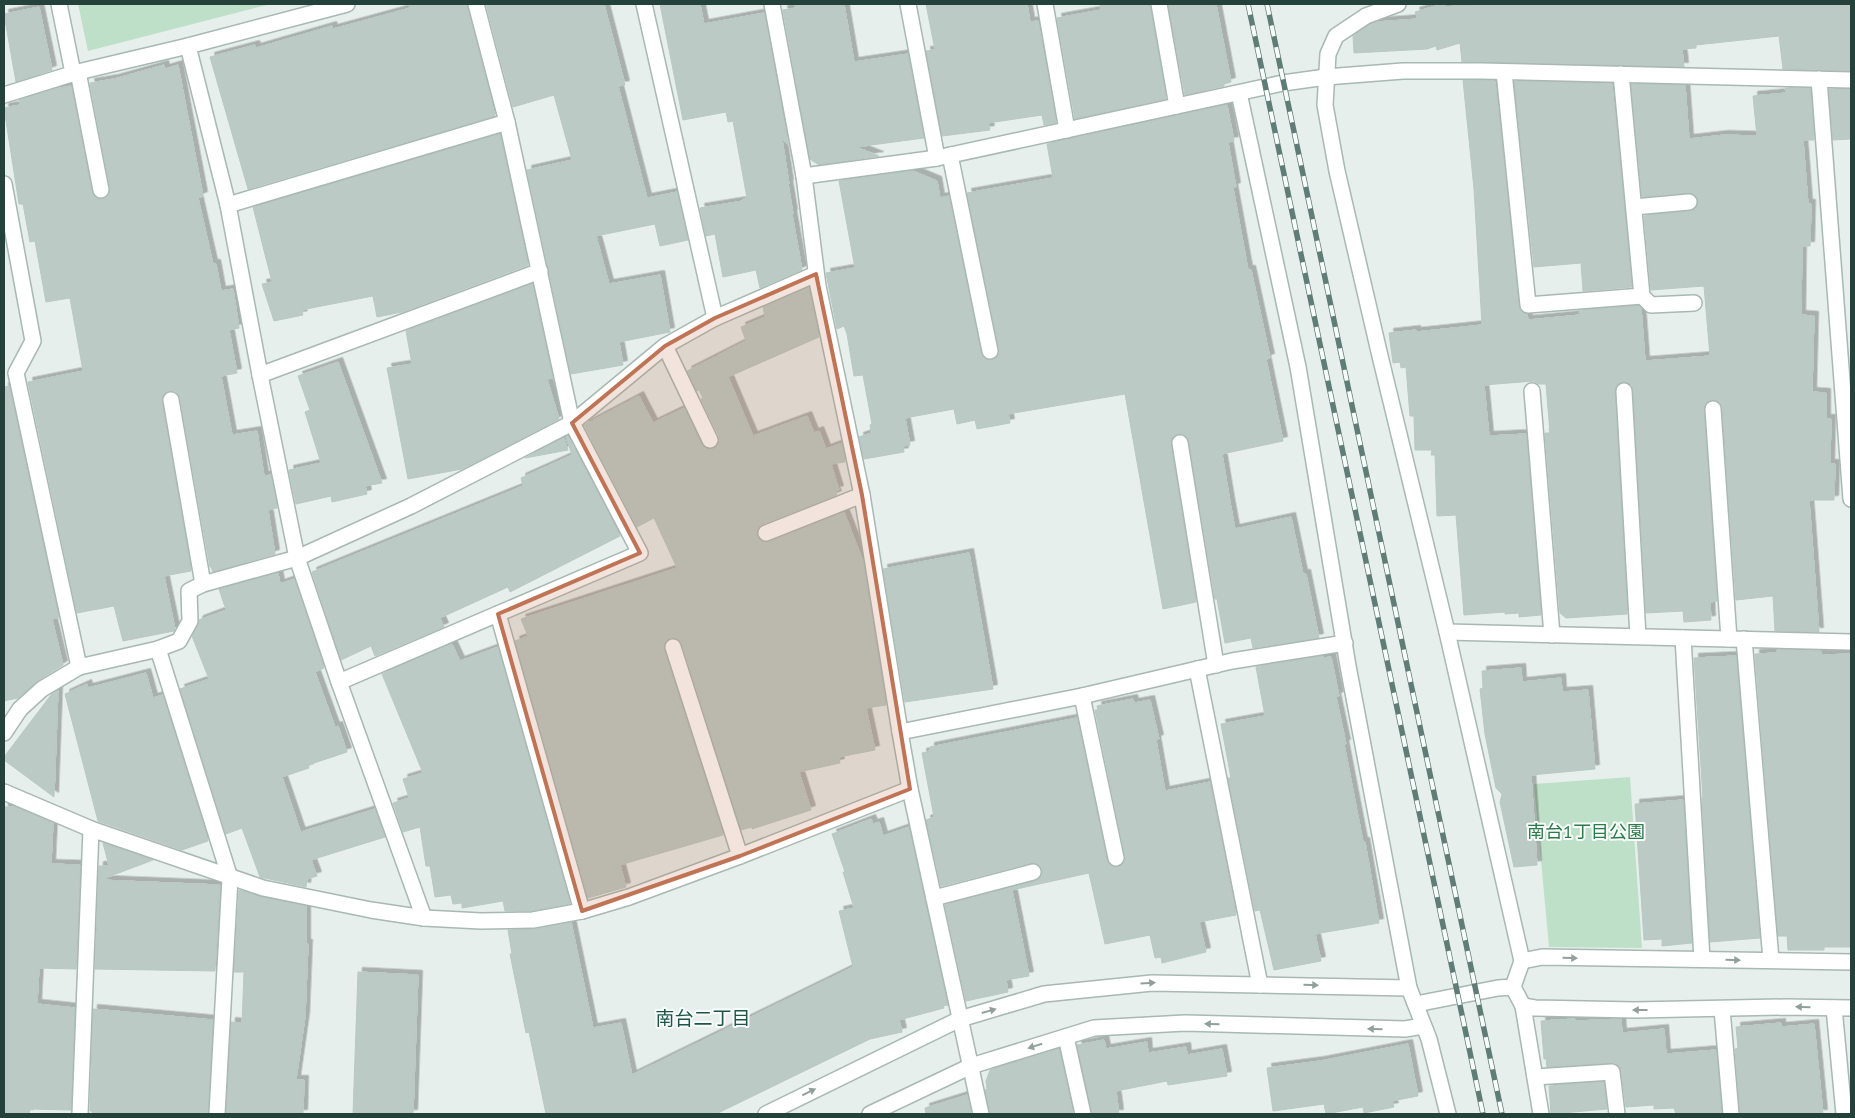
<svg xmlns="http://www.w3.org/2000/svg" width="1855" height="1118" font-family="'PT Sans','Noto Sans JP',sans-serif">
<style>
.green{fill:#bfe0c8}
.building{fill:#bbcac4;stroke:#b8c9c2;filter:url(#shadow)}
.lines{fill:none;stroke-linecap:round;stroke-linejoin:round}
.minor-casing{stroke:#a8b8b2;stroke-width:18}
.minor{stroke:#fff;stroke-width:15}
.rail-casing{stroke:#5f7d75;stroke-width:5.5}
.rail{stroke:#f7fbf9;stroke-width:4;stroke-dasharray:11;stroke-linecap:butt}
.oneway{fill:#92a09c}
.marked{fill:#c07456;fill-opacity:0.2;stroke:#c07456;stroke-width:4;stroke-linejoin:round}
.labels{text-anchor:middle;stroke-width:4;stroke-linejoin:round;paint-order:stroke}
.park-label{font-size:18px;fill:#2d7a4b;stroke:#f7fbf9}
.neighbourhood-label{font-size:19px;fill:#1f5548;stroke:#f7fbf9}
</style>
<defs>
<filter id="shadow"><feDropShadow dx="4.5" dy="-4.5" stdDeviation="0" flood-color="#0004"/></filter>
</defs>
<rect width="100%" height="100%" fill="#e6efeb"/>
<g class="green">
<path d="M78,4H271L88,51Z"/>
<path d="M1630,777L1642,948L1549,947L1534,784Z"/>
</g>
<g class="building">
<path d="M409,4H467L495,116L248,189L210,57L255,45L256,48L332,26L333,29L410,8Z"/>
<path d="M486,4H604L625,85L618,86L647,198L677,192L688,240L660,246L655,224L596,236L609,284L660,275L670,332L619,342L623,365L571,374L527,170L572,160L554,95L513,107Z"/>
<path d="M660,4H700L704,24L764,13L788,144L782,139L789,184H788L793,214H792L802,270L760,288L756,270L723,277L715,234L706,236L700,208L743,201V199L747,198L733,121L728,122L726,112L683,120Z"/>
<path d="M795,4H844L854,62L908,54L924,138L856,147L879,156L819,165L810,159L783,10L796,8Z"/>
<path d="M926,4H1027L1030,22L1038,21L1056,123L1044,125L1042,115L988,123L990,130L942,136L926,51L935,50Z"/>
<path d="M1100,4H1150L1166,99L1075,119L1057,18L1101,10Z"/>
<path d="M1168,4H1216L1231,82L1224,84V86L1185,95Z"/>
<path d="M1443,4H1445L1446,7L1476,4H1851V71L1783,69L1779,36L1696,45V48L1682,49L1684,67L1462,62L1460,43L1437,50L1436,46L1427,49L1354,53L1353,36L1370,24L1376,22L1418,19L1415,12Z"/>
<path d="M39,7L52,70L16,82L4,14Z"/>
<path d="M164,65L165,69L178,65L203,196L198,198L213,264H216L221,291L233,289L239,328L229,330L237,373L221,376L232,435L257,431L264,476L271,475L277,508L268,510L275,554L213,572L211,567H210L180,398L175,391L165,393L162,396V402L191,571L164,576L175,629L174,631L123,641L114,606L77,613L28,382L83,371L70,298L46,302L35,241L30,242L23,204H19L4,108L20,105L19,100L55,89L71,86L92,192L98,199H103L110,193V188L90,83L114,79Z"/>
<path d="M1463,80L1495,81L1520,310L1527,314L1528,320L1580,315L1579,312H1584L1583,310L1638,306L1641,308L1645,361L1710,356L1704,286L1651,290L1644,216L1690,211L1697,206L1698,201L1693,194L1689,193L1642,197L1631,84L1685,85L1689,139L1724,135L1757,136L1753,96L1786,93L1785,88H1810L1814,140H1803L1808,204H1811L1810,246H1802L1801,315L1814,316L1812,392L1826,393V419H1831L1830,464H1835L1834,500H1809L1819,632L1775,631L1773,596L1736,600L1722,408L1720,403L1713,400L1707,402L1704,410L1717,601L1710,602L1711,620L1684,622L1683,611L1646,613L1633,390L1632,385L1624,382L1618,383L1615,392L1627,614L1566,618L1560,613L1545,433H1550L1546,384H1538L1534,381L1484,385L1489,436L1526,434L1541,615L1519,617V613L1505,614V612L1464,615L1456,515L1437,516L1435,455H1431L1432,450H1415L1414,416H1410L1406,367L1401,368L1400,362L1393,363L1389,333L1416,330V332L1482,325L1474,189Z"/>
<path d="M1514,81L1612,84L1632,287L1583,291L1581,263L1534,267Z"/>
<path d="M1829,89H1851V139L1833,140Z"/>
<path d="M1227,105L1234,141L1228,142L1236,187L1233,188L1248,270H1251L1264,330L1270,358L1266,359L1283,441L1222,454L1230,502L1235,529L1291,517L1303,574H1306L1319,638L1253,648L1251,638L1225,643L1217,599H1215L1189,442L1187,437L1183,434L1174,435L1171,439V444L1196,602L1163,609L1125,394L1008,414L1010,423L977,429L975,420L957,424L954,409L905,418L910,445L903,446L904,452L864,459L859,437L871,433L870,425L872,424L863,375L854,376L847,334L844,326L837,329L826,273L855,268L839,181L913,171L937,181L940,198L949,196L981,353L987,360H992L999,354V349L967,193L1053,178L1047,144Z"/>
<path d="M500,134L528,265L402,312L377,317L373,296L301,310L303,315L274,321L262,284L272,282L253,207Z"/>
<path d="M532,284L553,378L547,379L559,419L462,469L408,479L387,368L412,364L406,331Z"/>
<path d="M809,287L819,337L728,377L753,436L807,416L814,433L819,431L826,449L842,443L845,462L831,464L839,490L835,491L837,495L763,524L758,528L757,532L760,540L769,542L844,512L864,564L886,705L866,708L875,750L839,757L840,763L799,772L811,810L752,829V827L741,830L682,644L675,638H670L664,645V650L723,835L620,865L626,887L588,898L515,641L528,636L521,619L677,568L654,518L637,527L584,425L639,396L653,423L684,408L702,444L709,449L714,448L719,441V436L701,399L703,398L699,390L697,391L687,371L746,341L741,327L765,317L763,307Z"/>
<path d="M338,362L382,483L365,486L367,494L332,502L331,496L296,504L289,470L321,463L305,412L310,410L298,376Z"/>
<path d="M9,386L59,617L52,619L63,665L37,681L18,698L4,701V387Z"/>
<path d="M568,436L620,536L510,592L508,587L440,618L444,627L375,656L371,646L341,660L312,572L523,486L521,478L572,455L566,437Z"/>
<path d="M564,438L568,450L525,458Z"/>
<path d="M969,553L993,689L905,702L883,569Z"/>
<path d="M278,573L280,584L294,579L324,668L315,672L335,727L338,726L347,752L308,765L309,768L282,777L300,830L301,832L375,809L385,837L311,860L317,876L307,879L306,887L260,877L242,828L226,834L180,689L209,679L192,636L199,620L226,610L219,589Z"/>
<path d="M452,644L460,661L498,647L570,904L532,911H505L503,901L462,908V903L453,904L451,895L435,897L430,866H426L420,827L403,832L393,803L409,798L403,779L423,773L382,674Z"/>
<path d="M1777,650L1821,651V655L1851,654V947H1824V950H1788L1787,936H1778L1755,654L1777,653Z"/>
<path d="M1323,656V658L1331,657L1339,696L1336,697L1346,744H1344L1363,842H1365L1379,923L1315,934L1321,961L1274,970L1260,910L1255,911L1228,778H1231L1221,724L1265,716L1256,667Z"/>
<path d="M1736,656L1760,938L1710,942L1702,798H1703L1694,658Z"/>
<path d="M1521,668L1522,682L1561,678L1562,692L1588,690L1595,769L1531,775L1537,865L1514,867L1500,802L1502,794L1496,788L1485,734L1480,689L1483,688L1482,671Z"/>
<path d="M146,673L153,698L163,695L208,841L182,850L98,821L65,694L87,684L88,688Z"/>
<path d="M58,690L54,797L4,760V757L51,695Z"/>
<path d="M1133,699L1134,703L1150,700L1159,739L1156,740L1165,791L1210,782L1236,915L1199,922L1206,952L1162,963L1161,957L1155,958L1150,935L1105,944L1089,873L1012,890L1029,976L1006,980L1008,992L966,1001L945,905L1035,881L1040,878L1042,870L1039,865L1031,863L941,886L926,820L934,817L922,753L930,751V747L1077,718L1107,860L1113,867H1118L1125,861V856L1095,710H1098L1097,706Z"/>
<path d="M1683,800L1692,943L1662,946V939L1644,940L1635,804Z"/>
<path d="M4,807H15L53,823L51,864L80,865L76,969L39,968L37,1004L75,1008L71,1110L30,1109L29,1114H4Z"/>
<path d="M871,819L873,824L879,822L883,836L909,827L948,1005L943,1006L944,1008L899,1020L902,1032L870,1039L716,1114H546L529,1032L526,1033L510,954H512L508,930L535,929L571,922L593,1028L621,1023L632,1075L853,967L839,911L854,908L843,872H845L832,834Z"/>
<path d="M103,843L153,860L100,880L220,885L215,971L95,969L99,866H109Z"/>
<path d="M239,890L261,897L306,906V944H308L305,1017L296,1080H304L303,1114H226L231,1022L242,1023L244,972H234Z"/>
<path d="M358,972L418,975L413,1114H353Z"/>
<path d="M93,1009L213,1020L208,1114H92V1111H90Z"/>
<path d="M1575,1019L1576,1021L1621,1019L1622,1033L1664,1029L1666,1054L1716,1050L1722,1114H1676L1674,1108L1654,1109V1105L1626,1107L1621,1071L1616,1063L1547,1067L1546,1059H1544L1541,1021Z"/>
<path d="M1781,1023V1027L1814,1024L1823,1114H1740L1735,1049L1738,1048L1736,1027Z"/>
<path d="M1104,1040L1106,1049L1147,1042L1148,1053L1186,1047L1187,1055L1222,1049L1227,1076L1168,1085L1167,1081L1116,1091L1119,1114H1092L1077,1045Z"/>
<path d="M1408,1044L1418,1096L1392,1101L1394,1107L1364,1113L1363,1107L1326,1114L1324,1104L1273,1111L1267,1068L1320,1061Z"/>
<path d="M1059,1049L1073,1114H990L985,1090L987,1089L986,1081L990,1070Z"/>
<path d="M1604,1082L1607,1109L1551,1114L1549,1086Z"/>
<path d="M967,1095L971,1114H926L925,1108Z"/>
</g>
<g class="lines">
<defs>
<g id="minor">
<path d="M59,4L73,73"/>
<path d="M772,4L804,176L937,158L1283,83L1326,77L1403,71H1481L1851,80"/>
<path d="M908,4L937,158"/>
<path d="M1045,4L1067,130"/>
<path d="M1159,4L1177,106"/>
<path d="M1398,4L1366,16L1336,36L1328,54L1325,105L1337,171L1380,356L1447,632L1522,961L1513,987L1523,1006L1541,1114"/>
<path d="M188,46L228,205L260,375L540,271"/>
<path d="M78,72L101,190"/>
<path d="M1504,72L1528,305L1642,296L1621,74"/>
<path d="M1819,79L1851,499"/>
<path d="M1239,93L1298,367L1348,666L1409,988L1429,1039L1448,1114"/>
<path d="M4,95L78,72L188,46L347,4"/>
<path d="M950,155L990,351"/>
<path d="M804,176L818,286L862,495L900,732L910,789L981,1114"/>
<path d="M4,184L33,341L16,373L79,667"/>
<path d="M228,205L507,122"/>
<path d="M1634,207L1689,202"/>
<path d="M1642,296L1651,305L1694,303"/>
<path d="M715,318L816,274"/>
<path d="M665,346L710,440"/>
<path d="M260,375L297,558L339,682L424,918"/>
<path d="M1532,391L1552,635"/>
<path d="M1624,391L1638,636"/>
<path d="M171,400L203,584"/>
<path d="M1713,409L1729,639"/>
<path d="M1180,443L1216,665"/>
<path d="M766,533L862,495"/>
<path d="M498,614L582,911"/>
<path d="M1447,632L1851,642"/>
<path d="M1683,638L1702,959"/>
<path d="M1744,639L1771,960"/>
<path d="M673,647L740,856"/>
<path d="M158,649L230,878L217,1114"/>
<path d="M1197,669L1260,985"/>
<path d="M339,682L640,553L572,423L507,122L476,4"/>
<path d="M1082,696L1116,858"/>
<path d="M900,732L1082,696L1232,661L1345,643"/>
<path d="M4,733L20,709L42,689L79,667L158,649L179,641L190,621L189,591L203,584L297,558L411,506L572,423L665,346L715,318L644,4"/>
<path d="M4,792L91,829L263,888L371,910L424,918L481,921L533,920L582,911L629,897L740,856L910,789"/>
<path d="M934,898L1033,872"/>
<path d="M1522,961L1542,957L1851,962"/>
<path d="M1416,1004L1498,988L1513,987"/>
<path d="M1523,1006L1535,1008L1635,1010L1786,1007L1851,1008"/>
<path d="M1834,1008L1844,1114"/>
<path d="M1722,1009L1731,1114"/>
<path d="M1066,1037L1083,1114"/>
<path d="M1535,1077L1612,1072L1617,1114"/>
<path d="M80,1114L91,829"/>
<path d="M766,1114L960,1019L1044,994L1152,983L1409,988"/>
<path d="M870,1114L971,1066L1094,1028L1185,1023L1405,1029L1423,1026"/>
</g>
</defs>
<use href="#minor" class="minor-casing"/>
<use href="#minor" class="minor"/>
<defs>
<g id="rail">
<path d="M1248,4L1483,1114"/>
<path d="M1267,4L1502,1114"/>
</g>
</defs>
<use href="#rail" class="rail-casing"/>
<use href="#rail" class="rail"/>
</g>
<defs><path id="oneway-solid" d="M-6-.8H1V-3.2L6.5 0L1 3.2V.8H-6Z" transform="scale(1.25)"/></defs>
<g class="oneway">
<use href="#oneway-solid" transform="translate(1570 958) rotate(1)"/>
<use href="#oneway-solid" transform="translate(1733 960) rotate(1)"/>
<use href="#oneway-solid" transform="translate(1148 983) rotate(-4)"/>
<use href="#oneway-solid" transform="translate(1311 985) rotate(1)"/>
<use href="#oneway-solid" transform="translate(1803 1007) rotate(-179)"/>
<use href="#oneway-solid" transform="translate(1640 1010) rotate(180)"/>
<use href="#oneway-solid" transform="translate(989 1011) rotate(-16)"/>
<use href="#oneway-solid" transform="translate(1212 1024) rotate(-178)"/>
<use href="#oneway-solid" transform="translate(1375 1029) rotate(-179)"/>
<use href="#oneway-solid" transform="translate(1035 1046) rotate(163)"/>
<use href="#oneway-solid" transform="translate(809 1092) rotate(-26)"/>
</g>
<path class="marked" d="M816,274L862,495L910,789L740,856L582,911L498,614L640,553L572,423L665,346L715,318Z"/>
<g class="labels">
<g class="park-label">
<text x="1586" y="838">南台1丁目公園</text>
</g>
<g class="neighbourhood-label">
<text x="703" y="1025">南台二丁目</text>
</g>
</g>
<rect width="1855" height="1118" fill="none" stroke="#24423a" stroke-width="10"/>
</svg>
